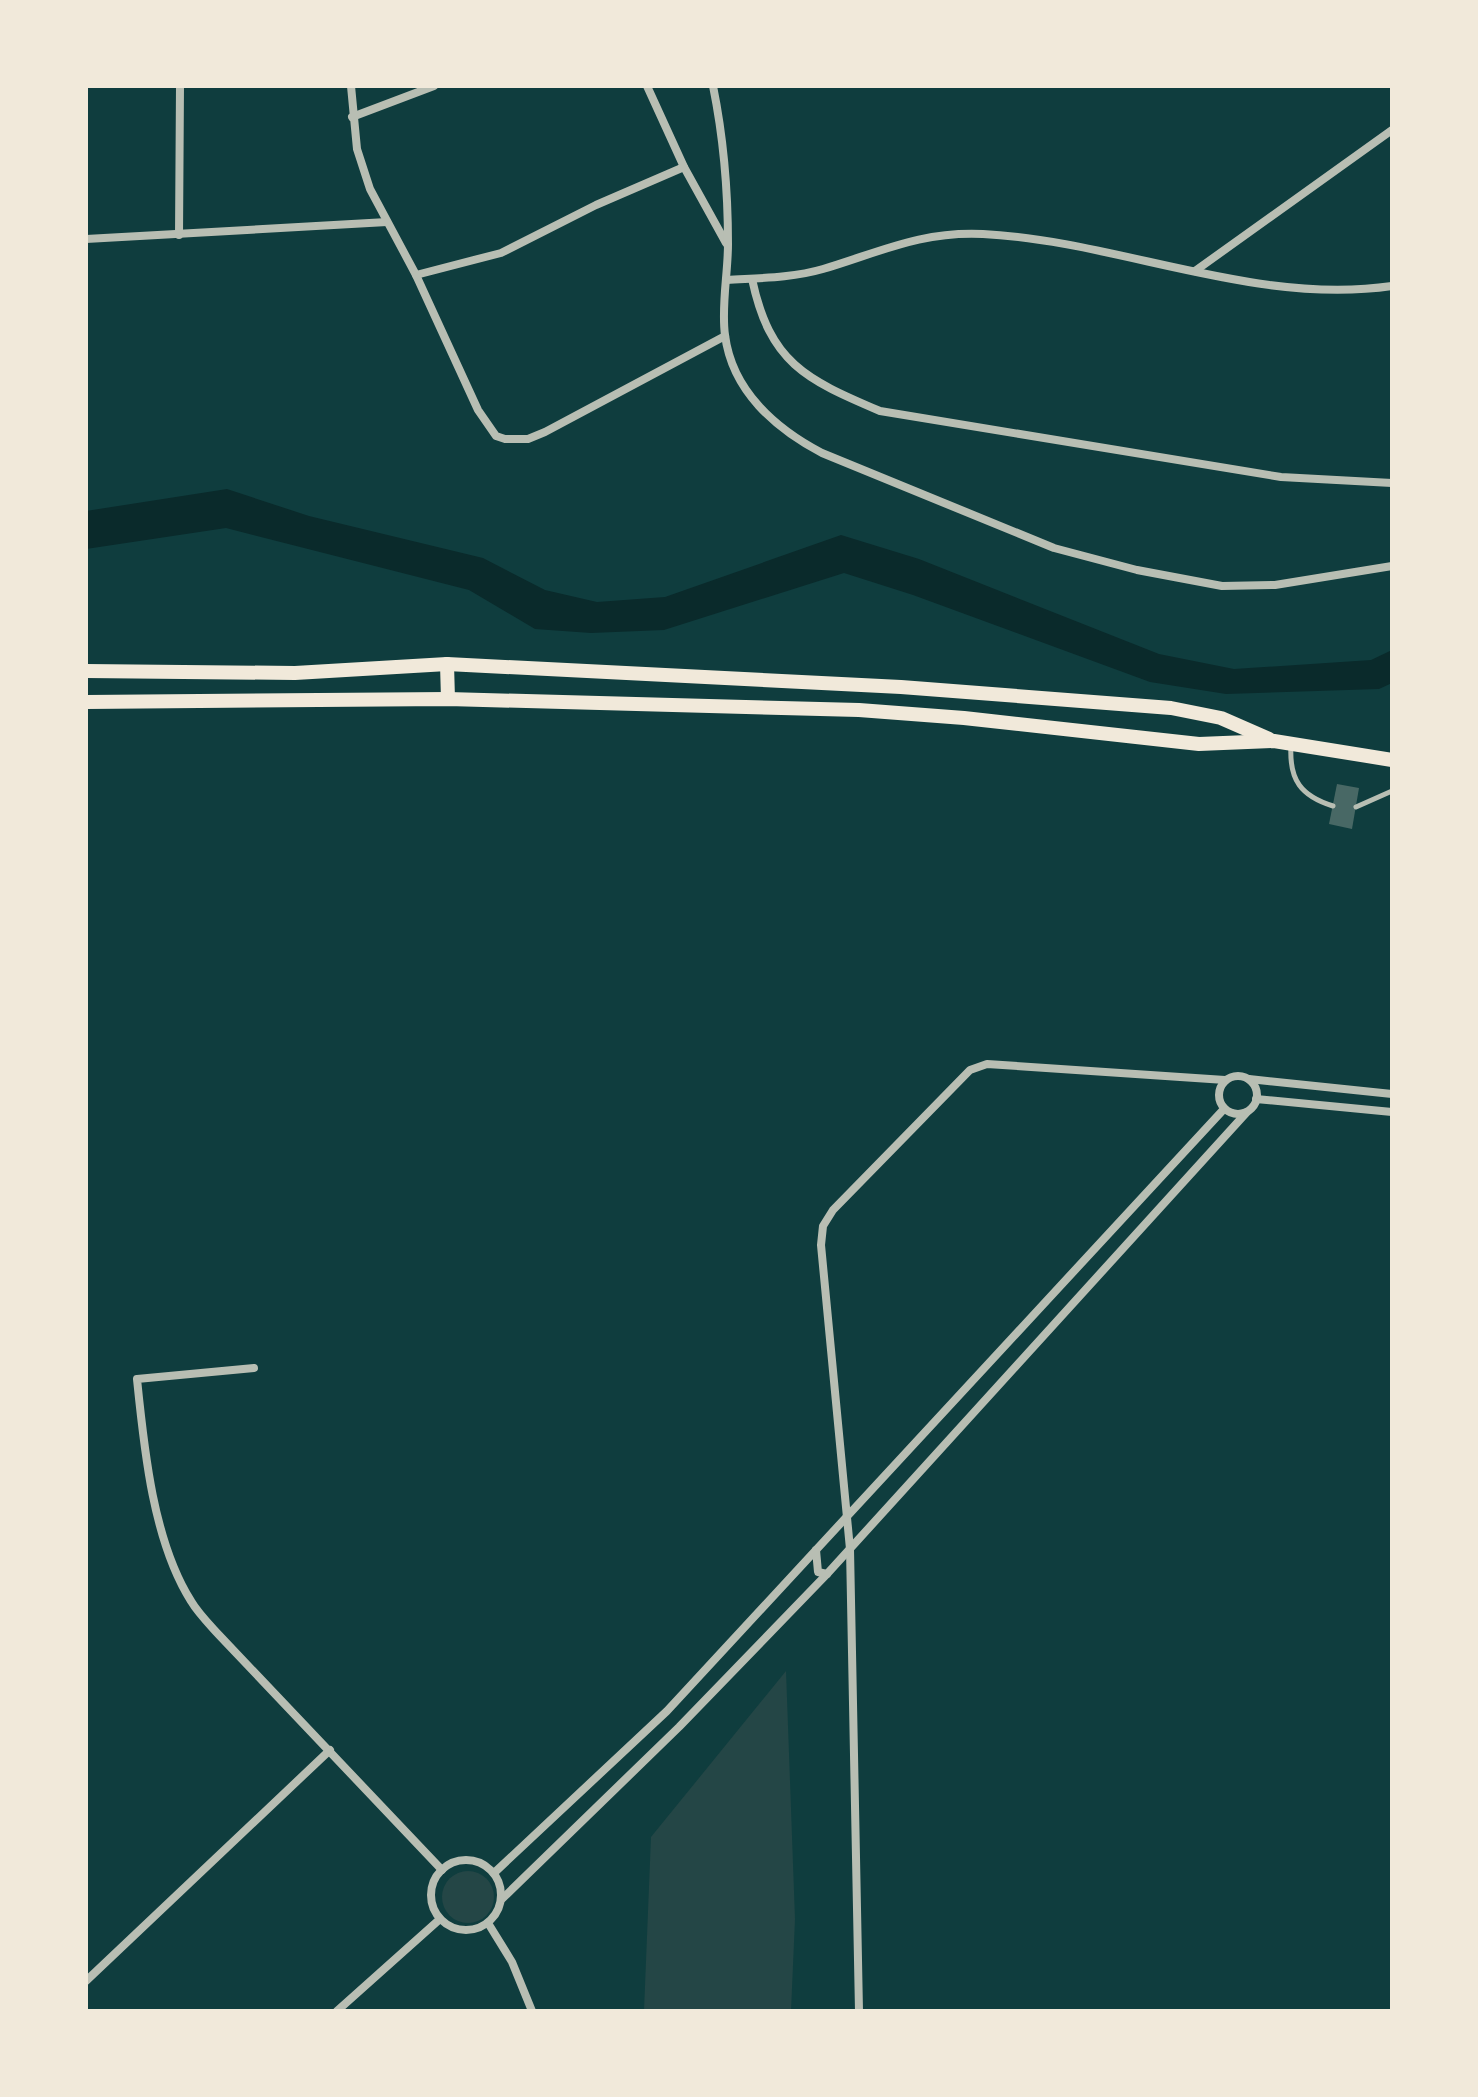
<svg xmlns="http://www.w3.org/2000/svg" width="1478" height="2097" font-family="'Work Sans',sans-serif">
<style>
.green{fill:#244646}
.water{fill:#0a2a2b}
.building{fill:#486865}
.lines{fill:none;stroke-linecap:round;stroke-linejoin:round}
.service{stroke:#b8beb3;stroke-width:5}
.minor{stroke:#b8beb3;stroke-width:8}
.secondary{stroke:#f1e9da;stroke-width:14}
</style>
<rect width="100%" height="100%" fill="#0f3d3e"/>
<g class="green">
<path d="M786,1671L795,1919L791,2011H644L651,1837Z"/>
<circle cx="468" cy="1897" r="26"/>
</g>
<path class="water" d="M227,489L309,516L483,558L545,590L597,602L665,597L841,535L919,559L1159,654L1234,669L1371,660L1392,650V683L1379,689L1226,694L1150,682L913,595L844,573L664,630L591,633L535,629L469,590L226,528L86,549V511Z"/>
<path class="building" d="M1337,784L1359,788L1352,829L1329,824Z"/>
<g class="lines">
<g class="service">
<path d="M1291,746C1289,780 1301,796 1333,806"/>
<path d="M1356,807L1392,791"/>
</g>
<g class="minor">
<path d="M351,86L357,149L370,189L416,275L478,410L496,436L505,439H528L545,432L725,336"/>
<path d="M647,86L684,167L726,243"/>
<path d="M713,86C724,140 728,188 728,244C728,274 721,306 725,335C732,391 776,429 822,453L1054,548L1137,570L1222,586L1275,585L1392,566"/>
<path d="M352,117L434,86"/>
<path d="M179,235L180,86"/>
<path d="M86,239L387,222"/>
<path d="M1195,271L1392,130"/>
<path d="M416,275L501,253L596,205L684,167"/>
<path d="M752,279C770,363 805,379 880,411L1281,477L1392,483"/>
<path d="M727,280C759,278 792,278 823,269C880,252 921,231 983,234C1119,241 1254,306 1392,286"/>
<circle cx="1238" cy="1095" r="19"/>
<path d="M1249,1079L1392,1094"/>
<path d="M1256,1099L1392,1112"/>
<path d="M254,1368L137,1379C144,1448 153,1541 191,1601C198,1613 209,1624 219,1635L442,1870"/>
<path d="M816,1550L818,1572L827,1574"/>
<circle cx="466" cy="1895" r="35"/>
<path d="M494,1873L667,1711L1224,1109"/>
<path d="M502,1899L679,1727L827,1574L1247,1112"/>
<path d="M488,1923L512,1962L532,2011"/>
<path d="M86,1981L330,1750"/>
<path d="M337,2011L440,1919"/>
<path d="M859,2011L850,1549L821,1245L823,1226L833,1210L970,1070L987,1064L1225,1080"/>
</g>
<g class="secondary">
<path d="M447,664L448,699"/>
<path d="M86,671L295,673L447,664L901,687L1171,708L1221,718L1269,739"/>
<path d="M86,702L448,699L859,710L964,718L1199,744L1274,741L1392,760"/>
</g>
</g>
<rect width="1478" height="2097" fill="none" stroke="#f1e9da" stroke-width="176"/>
</svg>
